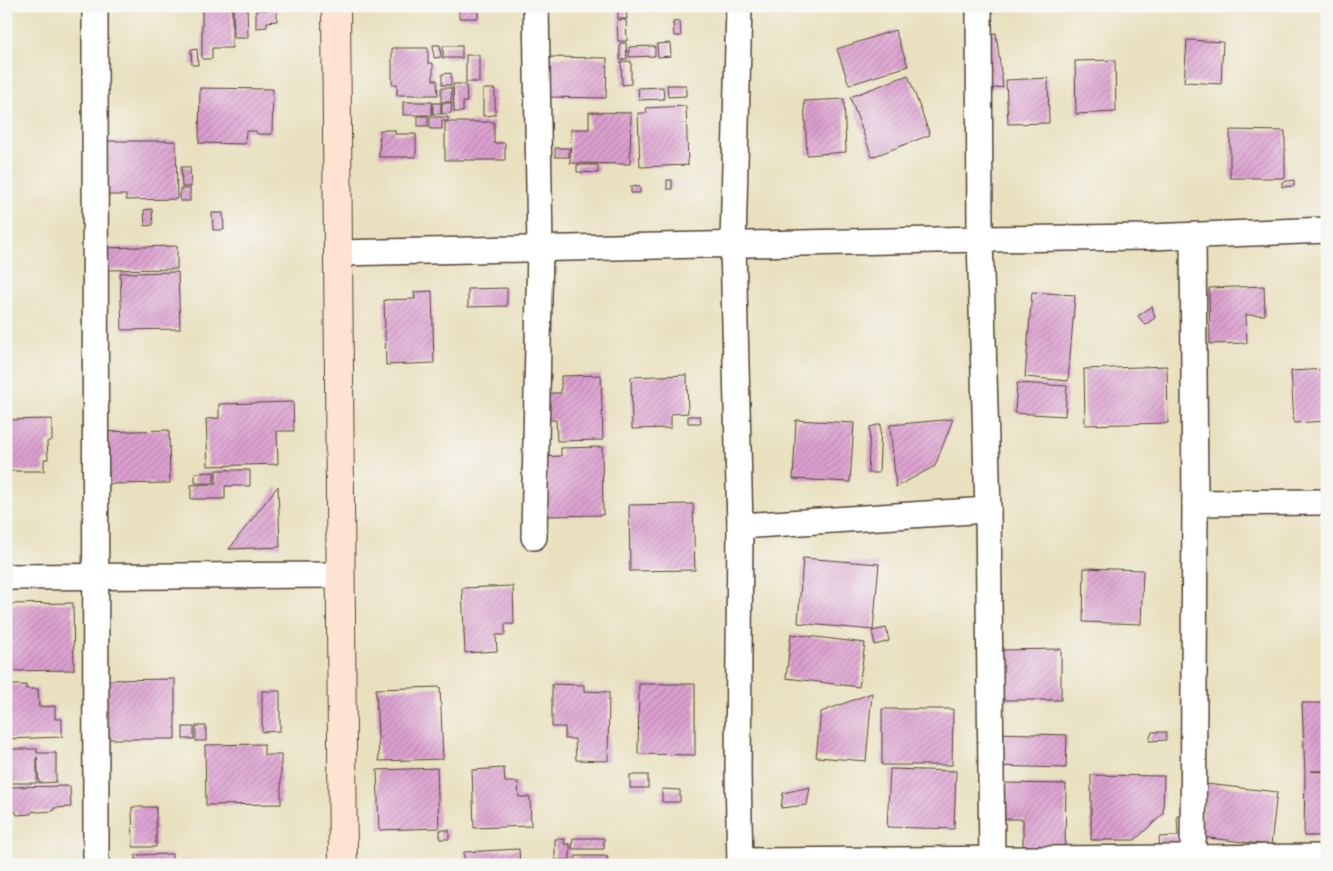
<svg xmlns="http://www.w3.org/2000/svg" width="1333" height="871" font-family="Dekko,sans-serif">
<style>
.building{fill:url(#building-hatch)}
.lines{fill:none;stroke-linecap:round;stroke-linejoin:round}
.street-casing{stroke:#554536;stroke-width:28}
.secondary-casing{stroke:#554536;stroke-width:30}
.street{stroke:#fff;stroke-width:25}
.secondary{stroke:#fee3d2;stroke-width:28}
</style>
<defs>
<pattern id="building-hatch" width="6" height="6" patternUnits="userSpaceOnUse" patternTransform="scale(1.25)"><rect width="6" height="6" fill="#dca0d0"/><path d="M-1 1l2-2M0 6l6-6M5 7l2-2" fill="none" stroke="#b483a8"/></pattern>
</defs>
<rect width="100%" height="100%" fill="#f6f6f2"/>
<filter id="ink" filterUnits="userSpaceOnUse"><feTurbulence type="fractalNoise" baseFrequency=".02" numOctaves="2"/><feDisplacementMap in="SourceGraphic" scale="10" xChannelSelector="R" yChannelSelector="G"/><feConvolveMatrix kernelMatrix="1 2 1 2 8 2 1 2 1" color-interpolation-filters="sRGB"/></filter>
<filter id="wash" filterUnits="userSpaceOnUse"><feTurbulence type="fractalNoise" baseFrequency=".0096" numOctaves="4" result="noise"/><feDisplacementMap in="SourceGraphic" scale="20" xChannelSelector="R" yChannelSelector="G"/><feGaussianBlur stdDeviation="1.12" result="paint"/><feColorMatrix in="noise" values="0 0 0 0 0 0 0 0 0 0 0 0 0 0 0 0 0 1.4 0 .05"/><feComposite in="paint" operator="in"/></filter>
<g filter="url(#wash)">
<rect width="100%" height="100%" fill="#e9e0bf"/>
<g id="blocks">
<g class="building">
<path d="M202,6H232V48H212V59H202Z"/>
<path d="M233,6H247L248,38H234Z"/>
<rect x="459" y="6" width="19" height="12"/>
<path d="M618,6H626L627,19H618Z"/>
<path d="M256,10H277V21L267,22V27L256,28Z"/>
<path d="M617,20H626L627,41H618Z"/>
<path d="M680,21L681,36H674L673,22Z"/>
<path d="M895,30L908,66L849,85L837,49Z"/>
<path d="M996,33L1003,87L988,89L981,35Z"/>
<path d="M1187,40L1223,42L1221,84L1184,82Z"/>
<path d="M620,43H626L627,59L620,60Z"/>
<path d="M670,43L671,56L658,57L657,44Z"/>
<path d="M433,45H440L441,57L434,58Z"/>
<rect x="443" y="46" width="19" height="12"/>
<path d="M655,46V56L629,57V47Z"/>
<path d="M392,48H428V63H433V80H437L438,95H397V84H392Z"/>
<path d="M197,49L198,65H192L191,50Z"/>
<rect x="466" y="55" width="13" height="27"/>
<path d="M550,57L607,58L606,98L549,97Z"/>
<path d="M1115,60L1116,112L1076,114L1075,61Z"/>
<path d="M631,61V84L622,85L621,62Z"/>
<path d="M451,73V85H442V74Z"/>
<path d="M908,75L930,135L872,157L850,97Z"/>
<path d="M1048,78L1049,123L1008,124L1006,80Z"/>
<path d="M453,84H466L467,102H463V112H454Z"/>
<path d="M667,85H686V96L668,97Z"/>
<path d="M663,87L664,99L639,100L638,88Z"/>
<path d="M200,88L273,89L272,134H257L256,131H246L245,144L199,143Z"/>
<path d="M441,88H452L451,102H441Z"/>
<path d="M483,89H495V115L483,116Z"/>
<path d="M844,99L846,152L807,155L804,101Z"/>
<rect x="403" y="102" width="29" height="13"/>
<rect x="433" y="103" width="8" height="11"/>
<path d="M442,103H452L451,113L442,114Z"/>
<path d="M686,106L688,165L640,167L638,113H647L646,108Z"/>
<path d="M589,112L631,113L630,164L570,163L571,129H589Z"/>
<rect x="418" y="116" width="10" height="10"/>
<path d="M430,117H448V121H442V129H430Z"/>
<path d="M445,122H494V143H505V160H445Z"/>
<path d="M380,130H395V134H416V157H379Z"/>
<path d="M1230,130L1285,131V178H1230Z"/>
<path d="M98,141H176L177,199L126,200V195H98Z"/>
<rect x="555" y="148" width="14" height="9"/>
<path d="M577,165H598V173L577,172Z"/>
<path d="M181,167H190L191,187H182Z"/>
<rect x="667" y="180" width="5" height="9"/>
<path d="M1294,180V186L1282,187V182Z"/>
<path d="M631,186L640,187V193H631Z"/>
<rect x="180" y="189" width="10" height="12"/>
<path d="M152,209L153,225L145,226L144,210Z"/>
<path d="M212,213H223L224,230H213Z"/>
<path d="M177,246V269L101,270V248Z"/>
<path d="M178,272L180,329L122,330L120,273Z"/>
<path d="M1264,286L1265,315H1246L1247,343L1210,344L1209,288Z"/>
<path d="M507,288V306L468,307V289Z"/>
<path d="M432,291L434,363L386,365L384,300L415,299L414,292Z"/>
<path d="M1032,292L1075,295L1068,381L1025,377Z"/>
<path d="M1152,306L1155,318L1145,325L1138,316Z"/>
<path d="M1167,366L1168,423L1085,425L1084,369Z"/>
<path d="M1327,369V421L1294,423L1291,371Z"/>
<path d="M601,375L603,440L557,441L556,420H544V393H561V376Z"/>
<path d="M687,375L688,413L671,414V428L632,429L631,377Z"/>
<path d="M1017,383L1067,386L1065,416L1015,413Z"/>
<path d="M293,402L294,431H277L278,464L208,466L206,419L219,418V404Z"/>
<path d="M688,416H700L701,423H688Z"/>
<path d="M52,419V440L47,442L48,459H44V471H6V420Z"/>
<path d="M953,419L935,466L896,487L890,425Z"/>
<path d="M796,420L854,423L850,482L793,479Z"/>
<path d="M881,424L879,473H868L870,427Z"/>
<path d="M169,430L170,483L109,484V471H100L99,432Z"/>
<path d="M602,447L603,515L546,516L544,457L561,456V448Z"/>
<path d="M216,470H250V486H225V499H191V485L216,484Z"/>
<path d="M214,472V483H195V473Z"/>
<path d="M278,486L280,547L229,549Z"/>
<path d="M693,504L695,570L630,571L629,505Z"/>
<path d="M803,558L879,564L873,630L798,623Z"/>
<path d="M1084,568L1143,570L1141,624L1083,622Z"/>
<path d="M513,586L514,624H505V635H496L497,651L465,653L462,588Z"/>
<path d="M73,603L74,670L6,671V604Z"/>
<path d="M886,628L889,641L875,645L872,631Z"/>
<path d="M791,634L865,643L859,687L786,678Z"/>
<path d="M1061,649V700H999V650Z"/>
<path d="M175,679V739H102V680Z"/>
<path d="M552,684L584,685V691L609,692L608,761L576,760L575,739H565V727H552Z"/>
<path d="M639,684H695V755L638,754Z"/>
<path d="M6,685H26V689H38L39,707L55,706V719H62V737L6,739Z"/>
<path d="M440,687L443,759L379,761L376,689Z"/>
<path d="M262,691H280V731L262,732Z"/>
<path d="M872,693L866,761L816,757L821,712Z"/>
<path d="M1302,703H1327V771H1311L1327,772V836H1304L1305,772Z"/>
<path d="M882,709H953L952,765H882Z"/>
<rect x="196" y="726" width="10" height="15"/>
<rect x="183" y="727" width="11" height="12"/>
<path d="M1152,732H1166V740L1149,741Z"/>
<path d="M995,733L1067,735L1066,768L994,766Z"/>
<path d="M264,744V755H281V804L206,805L205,745Z"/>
<path d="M6,749H37V753H56V782L39,783L37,757V783H6Z"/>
<path d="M437,768L439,828L379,830L377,770Z"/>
<path d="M504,768L505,782H518L519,797H530L531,826L474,828L472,770Z"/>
<path d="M890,769L956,771L954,829L887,827Z"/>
<rect x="630" y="775" width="18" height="13"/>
<path d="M1091,775L1164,776L1163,814L1135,840H1091Z"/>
<path d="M1004,783L1066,784L1065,848L1023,847V819H1003Z"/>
<path d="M1206,784L1277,792L1271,845L1200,837Z"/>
<path d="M70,786L71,807L54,808L53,811L39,812L33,811L31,814L17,815L16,812L11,811L6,814V787Z"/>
<path d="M810,787L807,805L781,808L783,793Z"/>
<path d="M662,789L680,790V802H662Z"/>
<path d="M132,807H156V847H133Z"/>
<path d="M1177,816H1183L1184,854L1160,855L1159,837L1178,836Z"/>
<rect x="440" y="830" width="9" height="9"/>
<path d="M573,838H604V849H572Z"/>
<path d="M555,839H565L564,844H570V860H555Z"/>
<path d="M519,849L520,865H464V852Z"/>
<path d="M172,854V865H136V855Z"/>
<path d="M576,856H607L608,865H576Z"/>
<path d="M182,860L197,861L196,865H181Z"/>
</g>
</g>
</g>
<g filter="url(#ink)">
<use href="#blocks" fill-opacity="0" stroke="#554536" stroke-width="1"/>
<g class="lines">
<defs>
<g id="street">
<path d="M95,6L96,865"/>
<path d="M739,6L733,244L740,526L738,772L740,865"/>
<path d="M979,6L980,239L988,510L992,859"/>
<path d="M1193,236L1195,503L1193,865"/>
<path d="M338,253L980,239L1149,237L1327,230"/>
<path d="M1195,503L1327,502"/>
<path d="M740,526L988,510"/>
<path d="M534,537L540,249L536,6"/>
<path d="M6,577L340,575"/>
<path d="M740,861L1327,857"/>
</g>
<path id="secondary" d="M336,6L343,865"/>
</defs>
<use href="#street" class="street-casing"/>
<use href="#secondary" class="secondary-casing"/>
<use href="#street" class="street"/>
<use href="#secondary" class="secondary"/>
</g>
</g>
<rect width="1333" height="871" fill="none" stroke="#f6f6f2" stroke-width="25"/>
</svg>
